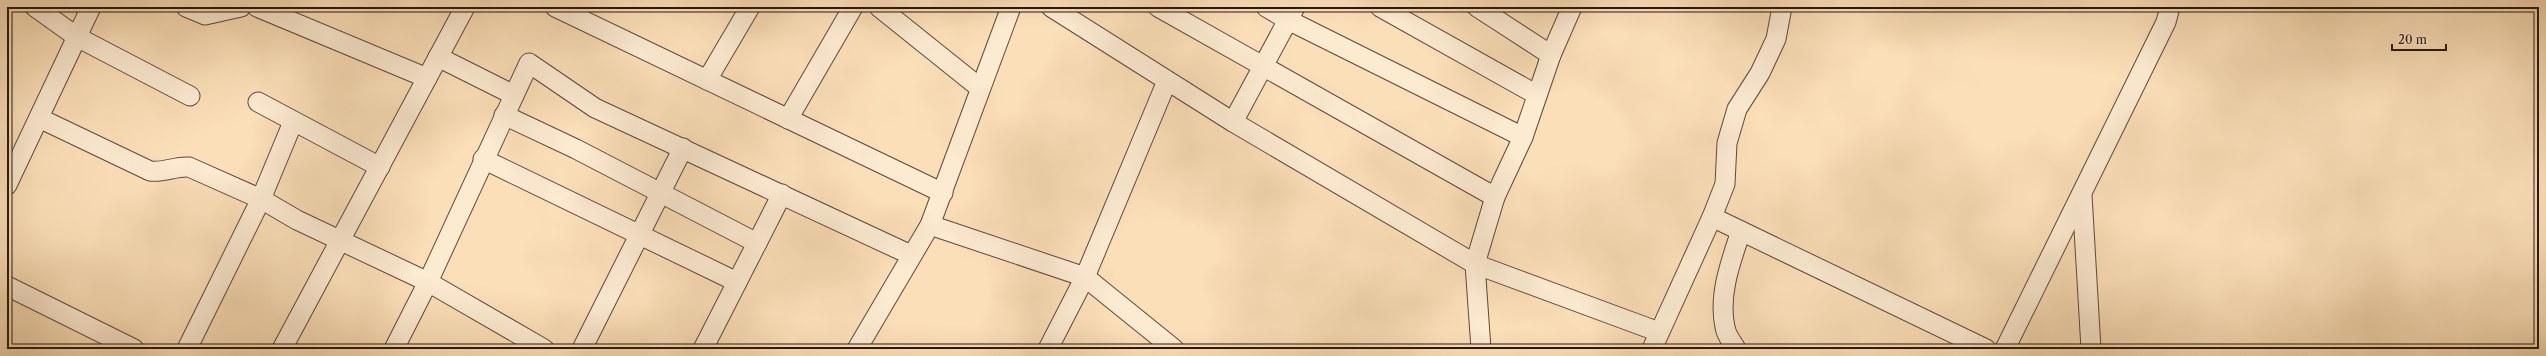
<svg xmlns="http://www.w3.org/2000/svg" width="2546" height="356" font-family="'Libre Caslon Text',serif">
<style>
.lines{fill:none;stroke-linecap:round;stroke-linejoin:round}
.street-casing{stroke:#5d4938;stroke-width:21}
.street{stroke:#fcead1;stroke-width:19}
</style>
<rect width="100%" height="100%" fill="#fbdfb8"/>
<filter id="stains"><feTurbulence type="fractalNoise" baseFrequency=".005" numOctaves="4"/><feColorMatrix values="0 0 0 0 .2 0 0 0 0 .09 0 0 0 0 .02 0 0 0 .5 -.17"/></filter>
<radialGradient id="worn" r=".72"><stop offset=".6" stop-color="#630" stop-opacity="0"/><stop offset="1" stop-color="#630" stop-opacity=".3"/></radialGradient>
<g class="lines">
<defs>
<g id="street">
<path d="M35,7L77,37L190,96"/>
<path d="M186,7L205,15L241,7"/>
<path d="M257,7L427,78"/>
<path d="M555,7L943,193"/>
<path d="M879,7L980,88"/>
<path d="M1051,7L1233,122L1475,264L1495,197L1523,137L1551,55L1572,7"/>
<path d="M1158,7L1495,197"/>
<path d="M1266,7L1288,20L1523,137"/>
<path d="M1380,7L1537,95"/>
<path d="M1477,7L1551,55"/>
<path d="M438,57L514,95"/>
<path d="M707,80L750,7"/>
<path d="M258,102L380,167"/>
<path d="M504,115L576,149L757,243"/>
<path d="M39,118L150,171C164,173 175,166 189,167L261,199L297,220L428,282L544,349"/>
<path d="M788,119L853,7"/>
<path d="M1233,122L1295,7"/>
<path d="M483,159L737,282"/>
<path d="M7,185L91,7"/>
<path d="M2082,195L2091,349"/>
<path d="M1712,217L1986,349"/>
<path d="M930,225L1085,277L1174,349"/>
<path d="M7,286L134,349"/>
<path d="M187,349L261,199L293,122"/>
<path d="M282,349L465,7"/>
<path d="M394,349L428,282L529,63L595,108L911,255"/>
<path d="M582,349L683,148"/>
<path d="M703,349L782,194"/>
<path d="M857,349L930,225L1011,7"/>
<path d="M1048,349L1085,277L1167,81"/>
<path d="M1481,349L1475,264L1659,332"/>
<path d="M1652,349L1712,217L1725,184L1727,143L1737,109L1760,73L1776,39L1782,7"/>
<path d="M1736,349C1732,342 1726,335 1725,327C1718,295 1731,261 1741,231"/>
<path d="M2005,349L2166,22L2170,7"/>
</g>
</defs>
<use href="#street" class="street-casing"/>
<use href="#street" class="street"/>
</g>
<rect width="2546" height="356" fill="none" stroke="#fbdfb8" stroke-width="24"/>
<rect x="8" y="8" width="2530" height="340" fill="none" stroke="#28170d" stroke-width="2"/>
<rect x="12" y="12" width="2522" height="332" fill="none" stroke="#28170d"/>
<path d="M2392 44v6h54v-6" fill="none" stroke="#28170d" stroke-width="2"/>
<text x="2398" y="44" font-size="12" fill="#28170d" stroke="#fcead1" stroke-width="3" paint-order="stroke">20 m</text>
<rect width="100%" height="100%" filter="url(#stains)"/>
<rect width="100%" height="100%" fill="url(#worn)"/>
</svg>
